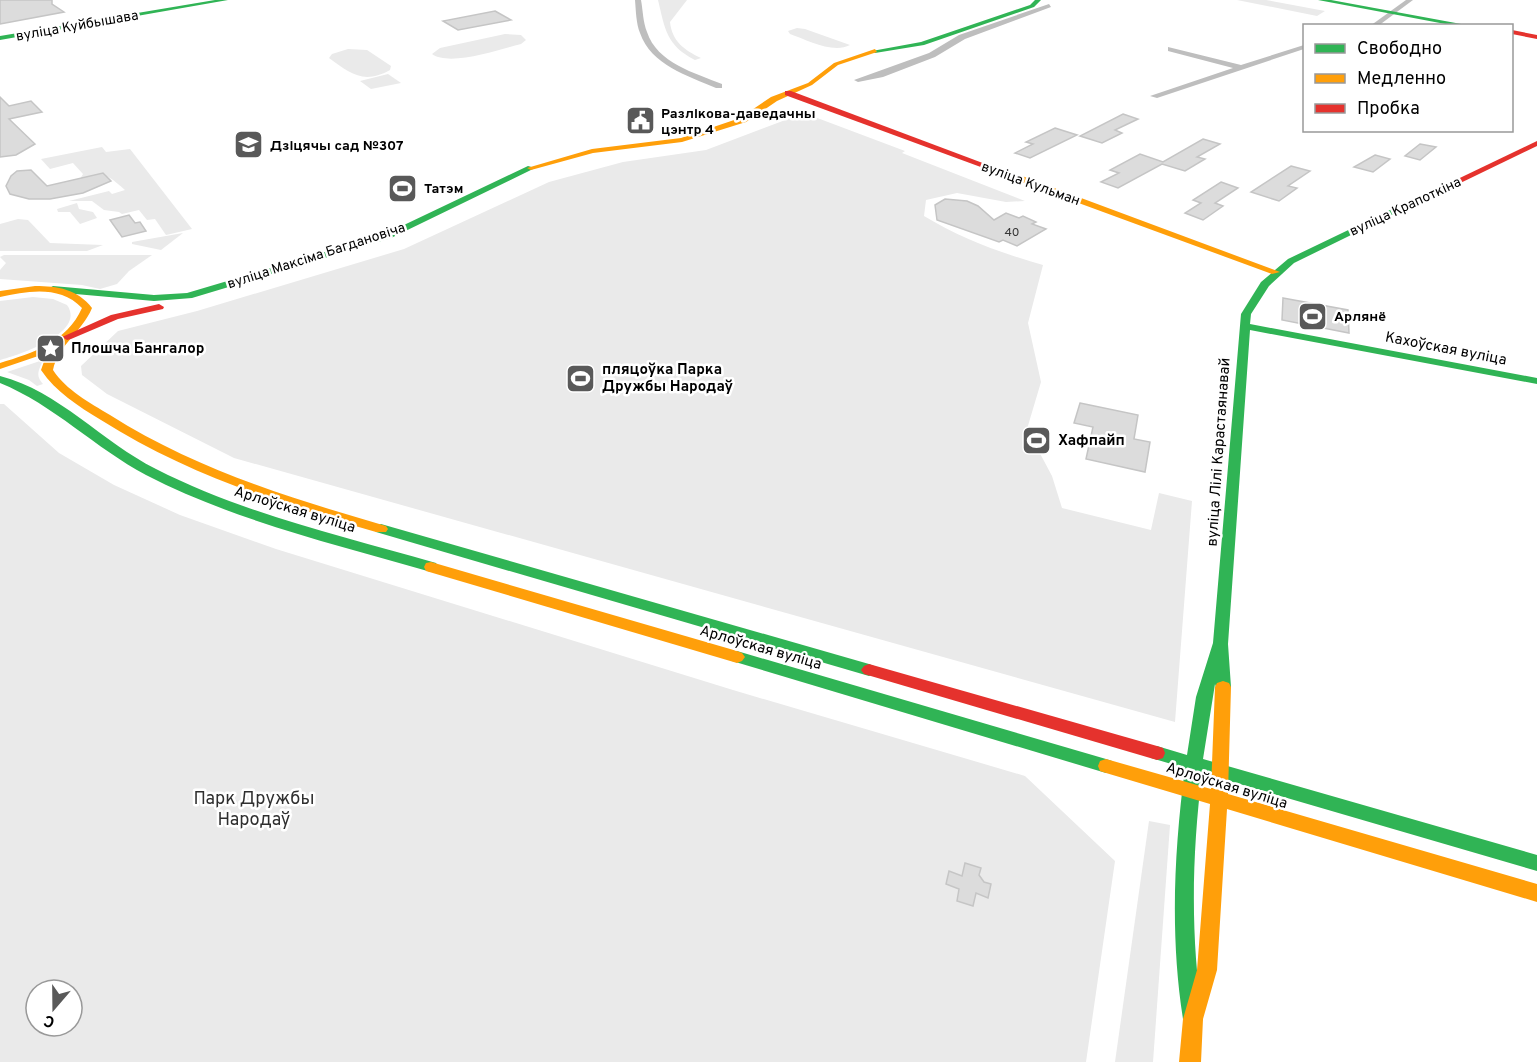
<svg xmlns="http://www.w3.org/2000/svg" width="1537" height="1062" font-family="Overpass,sans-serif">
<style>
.green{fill:#eaeaea;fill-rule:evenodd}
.building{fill:#dcdcdc;stroke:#c5c5c5;stroke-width:1.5}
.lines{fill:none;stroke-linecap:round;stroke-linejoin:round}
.street{fill:#bebebe;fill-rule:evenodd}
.fast{fill:#30b455;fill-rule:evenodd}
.slow{fill:#ff9f0a;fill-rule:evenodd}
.jam{fill:#e5322d;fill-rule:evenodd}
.labels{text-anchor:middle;stroke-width:5;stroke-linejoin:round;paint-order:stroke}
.number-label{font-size:12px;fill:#373737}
.far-street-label{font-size:14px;fill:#000;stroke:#fff}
.far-poi-label{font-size:14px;font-weight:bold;fill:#000;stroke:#fff;text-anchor:start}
.poi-label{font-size:15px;font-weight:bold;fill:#000;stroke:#fff;text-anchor:start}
.street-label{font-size:15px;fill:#000;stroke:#fff}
.near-park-label{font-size:18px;fill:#2f2f2f;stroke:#fff}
</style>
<rect width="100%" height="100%" fill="#fff"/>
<g class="green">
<path d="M658,0H687L670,22C672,41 684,50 701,58L695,60C666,45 665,29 658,0Z"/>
<path d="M1237,0H1266L1325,11L1317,16Z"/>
<path d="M797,28L805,29L850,45C833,54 807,40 790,34L788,31Z"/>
<path d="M505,34L521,35L526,40L521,44C501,49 450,67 432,54L440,48Z"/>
<path d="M348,49L367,50L391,66L390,70C363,85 350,73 329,58L332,54Z"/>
<path d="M388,74L401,83L371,89L360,81Z"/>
<path d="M804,113L905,151L902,153L1025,201L1006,202L957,193L926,200L924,216C962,239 1001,253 1043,265L1028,323L1041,382L1027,429L1052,476L1062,508L1151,530L1159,493L1192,501L1175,722L234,458L107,394L82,375L81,366L118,331L197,311L404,249L549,182L623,162L706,150Z"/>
<path d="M102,147L106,152L130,149L192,229L166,235L155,219L147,220L139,210L122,214L119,212L104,210L92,201H69L109,191L112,194L125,190C106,173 104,172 80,179L83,174L73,163L50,169L41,159Z"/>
<path d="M77,203L79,209L93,212L97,218L80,224L70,212H58L57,209Z"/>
<path d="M18,219L28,220L50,243L103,245L87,251H0V224Z"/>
<path d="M183,233L161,250L132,244V242Z"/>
<path d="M4,255H152L129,271L117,284L100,289L82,285L0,279V270L6,263L0,257Z"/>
<path d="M33,297L53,299L67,305C87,333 18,355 0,360V301Z"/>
<path d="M43,360C39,370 35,375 43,384L37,386L29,380L7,372Z"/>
<path d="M0,404H4L59,453L114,485L180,515L276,549L733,690L1025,776L1115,861L1086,1062H0ZM36,990H72V1026H36Z"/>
<path d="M1149,821L1170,825L1153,1062H1115Z"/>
</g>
<g class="building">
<path d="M0,0H52V4L64,12L0,24Z"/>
<path d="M495,11L511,20L458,30L443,21Z"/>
<path d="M0,97L9,106L31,101L42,112L9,119L35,144L16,155L0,157Z"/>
<path d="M1123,114L1138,119L1115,130L1122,133L1102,143L1080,136Z"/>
<path d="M1055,128L1077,135L1030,158L1015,153L1033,144L1026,142Z"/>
<path d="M1203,139L1220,144L1197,157L1205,159L1185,171L1162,164L1118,188L1101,182L1119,173L1110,170L1140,154L1163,162Z"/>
<path d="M1420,144L1436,147L1420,160L1405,156Z"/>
<path d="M1375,155L1390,159L1373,172L1354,167Z"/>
<path d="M1291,166L1310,171L1288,186L1297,188L1279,201L1251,192Z"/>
<path d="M31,170L47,186L103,173L111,181L83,193L50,199H29L10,194L6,186L11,176L17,171Z"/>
<path d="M1221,182L1238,188L1215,203L1223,206L1203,220L1185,213L1201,203L1193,200Z"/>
<path d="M945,199L967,201L978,206L994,220L1006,213L1019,218L1023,216L1036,222L1032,224L1046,229L1017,246L1003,240L999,242L937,220L935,205Z"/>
<path d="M129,215L135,223L140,222L146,231L122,237L110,220Z"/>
<path d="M1283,298L1348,310L1349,333L1282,320Z"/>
<path d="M1080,403L1138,415L1134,439L1150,442L1145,472L1086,459L1093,427L1074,423Z"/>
<path d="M965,863L981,868L979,875L984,882L991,884L988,898L976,893L973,906L957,901L959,889L946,884L949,871L962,876Z"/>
</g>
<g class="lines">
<g class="street">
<path d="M635,0H641C643,11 643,22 647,32C657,63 695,73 722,84V88H716C688,76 651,65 640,33C636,23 636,11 635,0Z"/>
<path d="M1406,0H1413L1378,26H1370Z"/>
<path d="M1049,4L1051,7L965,39L935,57L883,77L858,82L854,80L929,53L959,35Z"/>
<path d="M1304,45V49L1157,98L1150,96L1233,68L1168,51V47L1241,65Z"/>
</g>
<g class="fast">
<path d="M215,0H228L0,40V36Z"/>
<path d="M1035,0H1041L1034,7L924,45L875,53L872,51L921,42L1030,5Z"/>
<path d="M1318,0H1331L1472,26H1456Z"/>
<path d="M528,166L535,168L391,238L192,298L154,301L53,292L48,289L53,286L154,295L187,293L385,234Z"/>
<path d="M1442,185L1449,187L1294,263L1269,286L1251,314L1250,324L1537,378V384L1250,330L1228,644L1231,687L1229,691L1223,693L1217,691L1215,684L1203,759L1537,855V871L1202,773C1192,855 1190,937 1203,1019L1200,1026L1193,1029L1186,1026L1183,1019C1170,936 1174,852 1185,768L1151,758L1149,753L1151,748L1157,746L1187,755L1196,697L1213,643L1241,314L1261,282L1288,259Z"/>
<path d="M0,376C59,391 102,442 156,469C244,514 342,536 436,563L438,567L431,572C335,544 235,521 146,475C95,448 54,405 0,383Z"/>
<path d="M381,524L869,664L874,666L877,670L874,674L869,676L376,532L374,529L376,526Z"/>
<path d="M737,651L1106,759L1112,761L1114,766L1112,771L1106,773L732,661L729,657L732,653Z"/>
</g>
<g class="slow">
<path d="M875,49L877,52L838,65L812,85L777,101L746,122L682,142L593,153L531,170L527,168L592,149L681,138L740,118L771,97L808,83L834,63Z"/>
<path d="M997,169H1003L1280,272L1272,274L997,173Z"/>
<path d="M35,286C58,286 77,289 92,308C82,332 58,345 53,370C66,390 90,403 110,415C195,469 290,498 386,526L388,529L386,532H376C280,504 186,474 101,420C78,406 56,392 41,370L47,353L0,369V363C33,353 67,342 82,308C60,285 28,291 0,297V291Z"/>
<path d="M431,562L737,651L742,653L745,657L742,661L737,663L426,571L424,567L426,563Z"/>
<path d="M1223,681L1229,683L1231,687L1228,794L1537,884V902L1227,809L1217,970L1203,1019L1201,1062H1179L1183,1019L1197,970L1210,804L1106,773L1100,771L1098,766L1100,761L1106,759L1211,789L1215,687L1217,683Z"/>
</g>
<g class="jam">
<path d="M1512,30L1537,35V39L1512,34Z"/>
<path d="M785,91H791L1004,171L997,173L785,95Z"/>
<path d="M1537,141V146L1448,189L1441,187Z"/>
<path d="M159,304L164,307L163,309L118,319L71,339L67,340L62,337L111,315Z"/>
<path d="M869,664L1157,746L1163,748L1165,753L1163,758L1157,760L864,674L861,670L864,666Z"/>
</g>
</g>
<defs>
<symbol id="civic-square" viewBox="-11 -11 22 22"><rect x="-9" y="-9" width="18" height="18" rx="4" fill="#595959" stroke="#fff"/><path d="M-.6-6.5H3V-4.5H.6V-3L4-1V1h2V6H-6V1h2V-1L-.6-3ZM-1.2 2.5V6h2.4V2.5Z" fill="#fff"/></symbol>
<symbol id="school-square" viewBox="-11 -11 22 22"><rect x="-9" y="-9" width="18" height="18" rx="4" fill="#595959" stroke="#fff"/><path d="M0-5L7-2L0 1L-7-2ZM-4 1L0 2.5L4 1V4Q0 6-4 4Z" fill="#fff"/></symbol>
<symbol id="stadium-square" viewBox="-11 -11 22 22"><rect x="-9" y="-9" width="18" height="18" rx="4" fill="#595959" stroke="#fff"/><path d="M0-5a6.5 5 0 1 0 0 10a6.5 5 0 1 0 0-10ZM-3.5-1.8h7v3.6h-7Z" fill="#fff"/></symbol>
<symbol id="sight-square" viewBox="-11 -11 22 22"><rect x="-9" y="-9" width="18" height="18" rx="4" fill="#595959" stroke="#fff"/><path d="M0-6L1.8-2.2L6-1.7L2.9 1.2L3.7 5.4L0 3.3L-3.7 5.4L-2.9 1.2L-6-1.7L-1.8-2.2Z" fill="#fff"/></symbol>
</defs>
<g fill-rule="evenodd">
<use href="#civic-square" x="624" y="104" width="33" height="33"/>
<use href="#school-square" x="232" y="128" width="33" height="33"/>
<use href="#stadium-square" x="386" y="172" width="33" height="33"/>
<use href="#stadium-square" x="1296" y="300" width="33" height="33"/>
<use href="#sight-square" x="34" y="332" width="33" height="33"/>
<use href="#stadium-square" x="564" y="362" width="33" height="33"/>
<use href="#stadium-square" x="1020" y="424" width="33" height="33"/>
</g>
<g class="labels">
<g class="number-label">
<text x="1012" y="236">40</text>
</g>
<g class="far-street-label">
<text transform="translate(77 25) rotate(-10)" y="5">вуліца Куйбышава</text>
<text transform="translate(1031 183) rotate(20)" y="5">вуліца Кульман</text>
<text transform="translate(1405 206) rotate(-25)" y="5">вуліца Крапоткіна</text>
<text transform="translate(316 255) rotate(-18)" y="5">вуліца Максіма Багдановіча</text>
</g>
<g class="far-poi-label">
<text x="661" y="118">Разлікова-даведачны<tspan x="661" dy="16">цэнтр 4</tspan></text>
<text x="270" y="150">Дзіцячы сад №307</text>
<text x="424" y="193">Татэм</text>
<text x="1334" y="321">Арлянё</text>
</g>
<g class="poi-label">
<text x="71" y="353">Плошча Бангалор</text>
<text x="602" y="374">пляцоўка Парка<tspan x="602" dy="17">Дружбы Народаў</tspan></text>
<text x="1058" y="445">Хафпайп</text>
</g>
<g class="street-label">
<text transform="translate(1446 348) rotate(11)" y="5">Кахоўская вуліца</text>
<text transform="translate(1218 452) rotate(-86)" y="5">вуліца Лілі Карастаянавай</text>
<text transform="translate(295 509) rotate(17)" y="5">Арлоўская вуліца</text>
<text transform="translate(761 647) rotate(16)" y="5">Арлоўская вуліца</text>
<text transform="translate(1227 785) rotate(17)" y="5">Арлоўская вуліца</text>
</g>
<g class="near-park-label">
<text x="254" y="804">Парк Дружбы<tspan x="254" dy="21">Народаў</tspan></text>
</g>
</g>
<rect x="1303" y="24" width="210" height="108" fill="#ffffff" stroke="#999999" stroke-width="1.5"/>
<rect x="1315" y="44" width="30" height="9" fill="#30b455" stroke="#999999" stroke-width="1.5"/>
<text x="1357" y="54" font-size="18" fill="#000000">Свободно</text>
<rect x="1315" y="74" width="30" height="9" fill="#ff9f0a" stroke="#999999" stroke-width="1.5"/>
<text x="1357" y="84" font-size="18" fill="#000000">Медленно</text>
<rect x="1315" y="104" width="30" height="9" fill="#e5322d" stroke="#999999" stroke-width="1.5"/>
<text x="1357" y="114" font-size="18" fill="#000000">Пробка</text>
<g transform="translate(54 1008) rotate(200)"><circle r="28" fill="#ffffff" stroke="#999999" stroke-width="1.5"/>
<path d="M0-4.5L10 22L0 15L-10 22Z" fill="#595959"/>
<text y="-9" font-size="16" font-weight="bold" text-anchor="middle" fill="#000000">С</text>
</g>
</svg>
